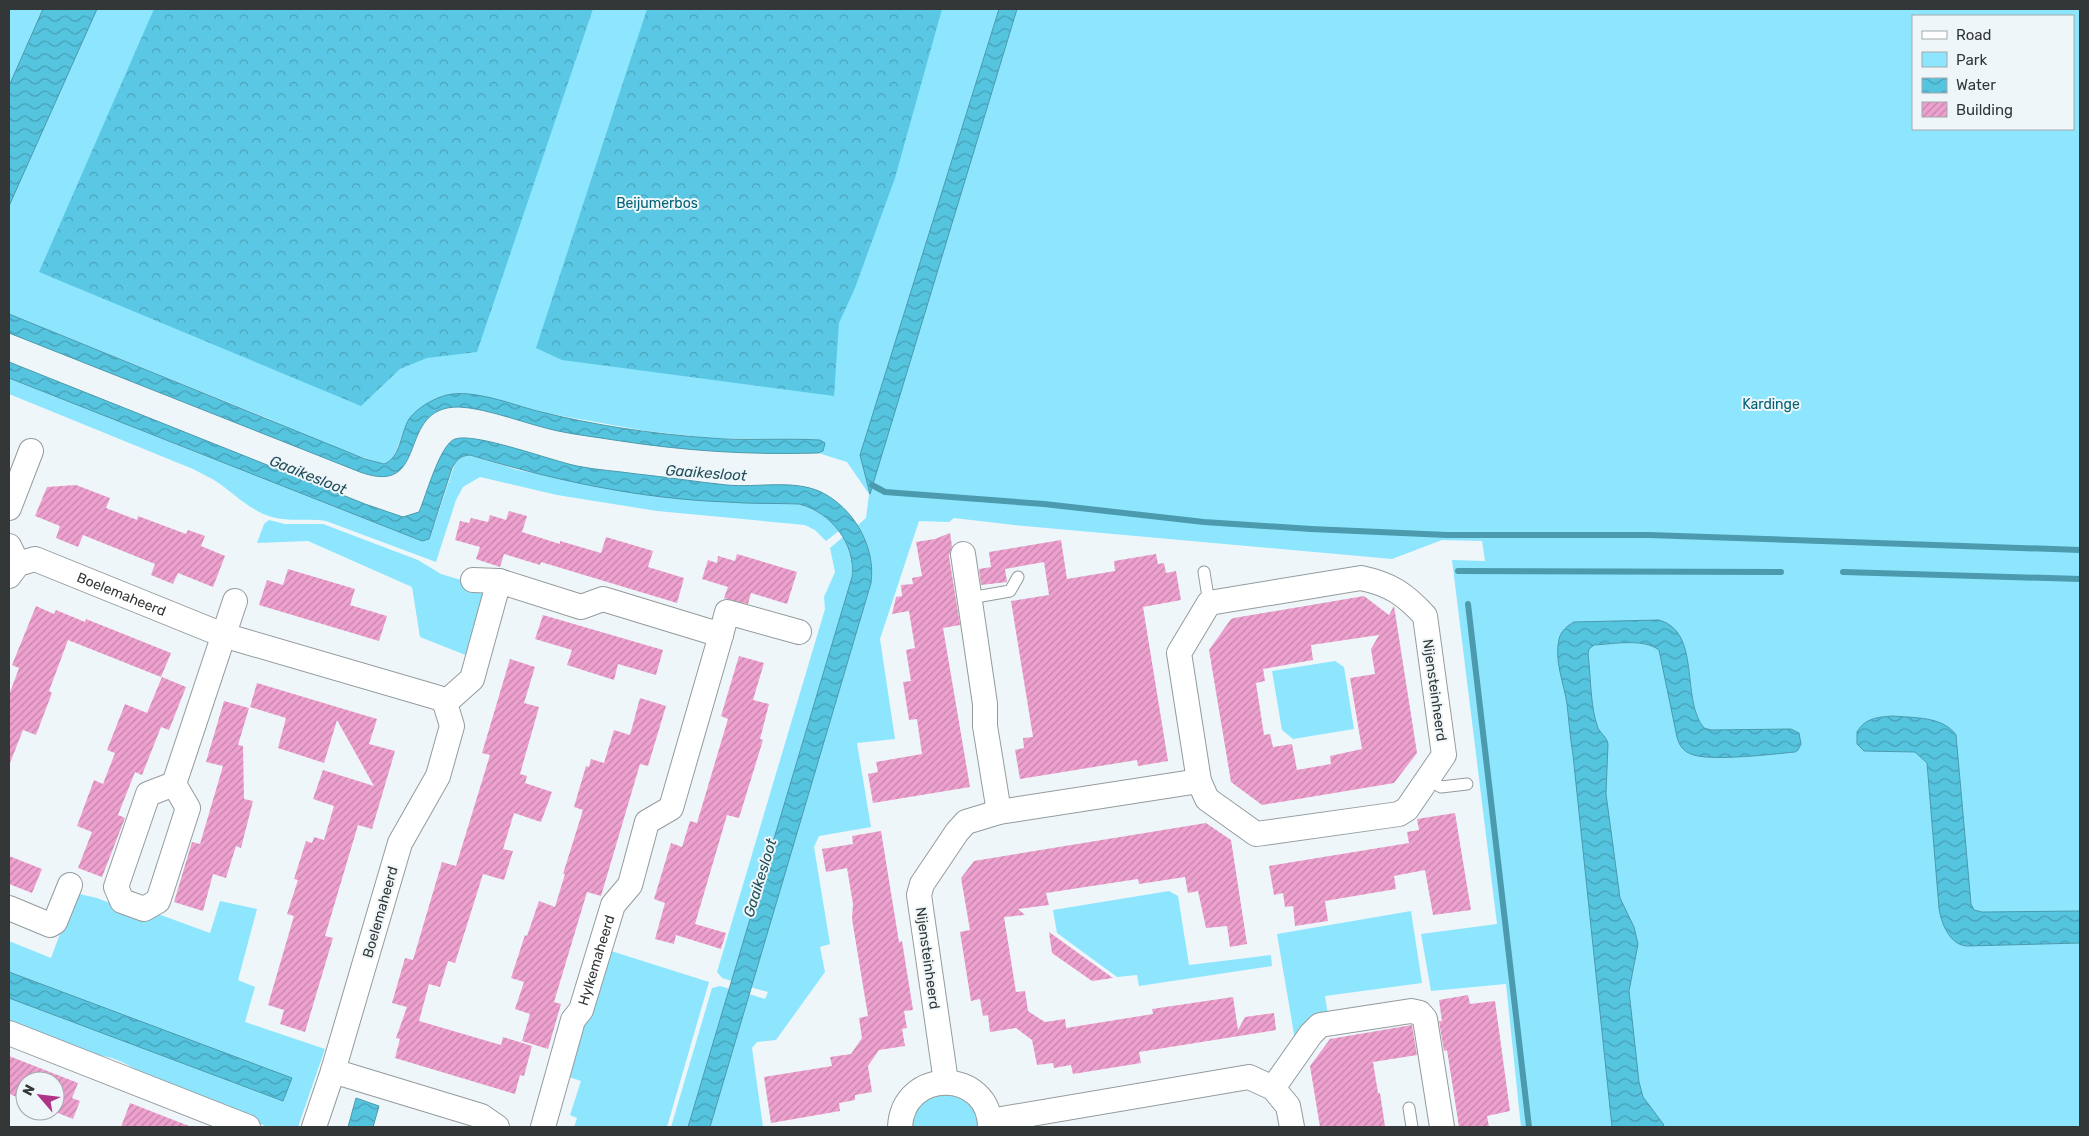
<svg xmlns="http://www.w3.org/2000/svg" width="2089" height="1136" font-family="Rubik,sans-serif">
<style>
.green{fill:#8de6fe;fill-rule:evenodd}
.forest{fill:url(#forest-crowns)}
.water{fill:url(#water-waves);stroke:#4b9aad}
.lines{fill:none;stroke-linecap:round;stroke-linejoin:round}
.stream{stroke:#4b9aad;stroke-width:6}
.building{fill:url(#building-hatch);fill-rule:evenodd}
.lane-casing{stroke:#949b9d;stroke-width:13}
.street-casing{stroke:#949b9d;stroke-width:26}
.lane{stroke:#fff;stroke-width:11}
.street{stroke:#fff;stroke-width:24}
.labels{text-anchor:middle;stroke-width:4;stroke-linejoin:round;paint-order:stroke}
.park-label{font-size:14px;fill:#006275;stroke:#eff6f9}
.street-label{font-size:14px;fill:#343738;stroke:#eff6f9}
.water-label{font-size:15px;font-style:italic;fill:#20505c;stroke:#eff6f9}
</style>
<defs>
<pattern id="forest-crowns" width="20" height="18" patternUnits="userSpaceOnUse" patternTransform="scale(1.25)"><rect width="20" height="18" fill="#5ac8e4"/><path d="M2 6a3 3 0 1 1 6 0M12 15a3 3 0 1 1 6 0" fill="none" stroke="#4ba3ba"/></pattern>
<pattern id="water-waves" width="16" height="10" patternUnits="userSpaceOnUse" patternTransform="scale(1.25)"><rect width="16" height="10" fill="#55c4df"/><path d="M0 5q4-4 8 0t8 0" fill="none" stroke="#47a0b6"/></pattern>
<pattern id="building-hatch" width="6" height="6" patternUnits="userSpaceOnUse" patternTransform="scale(1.25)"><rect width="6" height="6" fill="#eea1cf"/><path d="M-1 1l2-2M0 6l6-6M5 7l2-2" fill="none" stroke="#c284a9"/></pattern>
</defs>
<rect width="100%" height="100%" fill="#eff6f9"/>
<g class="green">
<path d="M9,9H2080V1127H1521L1506,984L1431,991L1421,934L1497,924L1452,560L1485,561L1482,541L1442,540L1392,559L1014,525L954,518L949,522L919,521L880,639L895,739L857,743L871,827L819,836L814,847L830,944L820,947L825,972L776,1040L757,1042L752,1048L763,1127H710L749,994L765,999L768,992L750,987L871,583C874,562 867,543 858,525L866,518L869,494L847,462L818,453L821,452L820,440L709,438L646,431L551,414L428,404C402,421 405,434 392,459L387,463H379L327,445L269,419L9,314ZM1913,16H2073V129H1913Z"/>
<path d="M9,378L422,541L435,523L455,463L460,457L469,455L518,470L625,491L726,502L799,504C815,508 829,518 839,531L826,541L815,530L805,525L657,511L557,495L480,477L463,487L456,500L436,562L326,521C308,518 289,522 272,517C250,511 233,492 214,480C207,476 200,473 193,469L9,394Z"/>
<path d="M269,520L285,524H323L418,560L441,574L488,588L468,656L420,637L412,587L308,541L257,543L264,524Z"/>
<path d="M843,537C851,553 854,567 850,585L732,981L722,978L717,972L811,656L825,609L824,597L835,572L830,548Z"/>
<path d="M1335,661L1344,667L1354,729L1293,739L1282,730L1272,671Z"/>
<path d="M1169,891L1178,896L1189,965L1271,955L1272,966L1139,986L1137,975L1117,977L1057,933L1053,910Z"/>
<path d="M75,893L97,898L148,918L158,914L210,933L220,901L257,909L238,980L255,987L245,1022L325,1049L298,1127H268L135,1078V1069C123,1062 108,1054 93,1056L9,1024V998L283,1100L291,1078L9,972V941L51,958Z"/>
<path d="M1411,911L1422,983L1325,996L1328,1015L1295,1040L1277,934Z"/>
<path d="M608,950L709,982L667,1127H574L577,1118L570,1115L581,1081L566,1076L581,1025L587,1021Z"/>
<path d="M720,986L730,989L688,1127H671L712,988Z"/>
<path d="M936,1094C961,1094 975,1100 979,1127H912C916,1108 919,1105 936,1094Z"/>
</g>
<g class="forest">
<path d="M154,9H593L477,352L427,358L400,369L361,406L39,272Z"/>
<path d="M647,9H942L895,178L855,288L839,323L834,396L562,360L536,348Z"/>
</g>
<g class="water">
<path d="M43,9H97L9,206V86Z"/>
<path d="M999,9H1017L870,494L860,455Z"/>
<path d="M9,314L365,459L384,464C400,459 401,432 409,419C417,408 434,398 447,395C473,389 511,404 537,411C593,425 652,434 710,438C746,441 783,438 820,440L825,443L823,451L818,453C747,455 685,451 614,440C596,437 577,435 558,431C529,425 487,408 459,407C394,406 432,498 360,472L9,333Z"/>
<path d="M9,362L365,504L403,517L419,512C426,496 440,444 455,439C475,432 552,461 577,466C596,470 617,471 637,474C667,477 697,482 727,485C757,488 793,479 821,492C854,508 876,547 871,583L710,1127H688L852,577C856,544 831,512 799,504C775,503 751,504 727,502C640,499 553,480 470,455C460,456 457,459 452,468L429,539L422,541L9,378Z"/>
<path d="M1659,620C1702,632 1680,699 1704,728L1711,730L1791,729L1799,733L1801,744L1798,750L1795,752C1773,754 1709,762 1691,754C1683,751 1679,745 1677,737L1659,650C1643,638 1614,644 1594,645L1589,649L1588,654C1591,676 1590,707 1598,728C1601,734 1607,737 1608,744L1606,794L1620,898L1634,927L1638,944L1629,991L1639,1082L1643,1097L1664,1125L1662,1127H1612L1573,755C1570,738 1569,721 1567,704C1564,683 1554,661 1559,639C1561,631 1567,626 1574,622Z"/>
<path d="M1893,716C1913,718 1943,716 1956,735L1971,904L1974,910L1982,912L2080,911V943L1968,946C1950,946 1941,923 1939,908L1927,763L1915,752L1864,751L1857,744V732C1865,718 1878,717 1893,716Z"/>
<path d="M9,972L292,1078L283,1101L9,998Z"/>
<path d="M356,1098L379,1106L373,1127H348Z"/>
</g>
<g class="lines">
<g class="stream">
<path d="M872,485L885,492L1044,504L1204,522L1311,529L1447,535H1649L2080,550"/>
<path d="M1458,571L1781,572"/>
<path d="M1843,572L2080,579"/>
<path d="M1468,604L1529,1127"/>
</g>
</g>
<g class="building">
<path d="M76,485L110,498L106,508L137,520L138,516L186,534L188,530L205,536L201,546L225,556L213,587L178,573L173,584L151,575L155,564L83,535L78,547L56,538L60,526L35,516L47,487Z"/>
<path d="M509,511L527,516L522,532L560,544V541L601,553L606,537L653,551L648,567L684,578L677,603L541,562L540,565L504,554L500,567L476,559L480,547L455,540L460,521L469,523L471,518L488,522L490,515L506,520Z"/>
<path d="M950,533L952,546L949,556L960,625L943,628L970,787L873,803L868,774L878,772L876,762L922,754L917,719L909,720L903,682L911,681L906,650L915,648L909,611L892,614L896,597L902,596L901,585L913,584L912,578L922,576L916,542L935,539Z"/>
<path d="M1061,540L1067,579L1115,571L1114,561L1156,554L1158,564L1164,563L1166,573L1176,571L1181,600L1143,607L1168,761L1138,766L1137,760L1020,779L1015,750L1024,748L1023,738L1033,737L1011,601L1049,595L1044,562L1005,569L1007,582L981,585L979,569L991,567L989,552Z"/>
<path d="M737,554L797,572L787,604L751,593L748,604L726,599L724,598L728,587L702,579L708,560L717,563L718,556L735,561Z"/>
<path d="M288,569L355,589L350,605L387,616L379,641L259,605L267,580L283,585Z"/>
<path d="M1364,596L1389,615L1394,606L1417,753L1394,783L1262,805L1231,782L1209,650L1231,619L1234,618ZM1379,635L1371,649L1375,674L1350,678L1362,749L1330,756L1331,764L1297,770L1292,744L1273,747L1270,734L1264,735L1256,683L1265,681L1263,669L1313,660L1311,645Z"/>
<path d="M36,606L54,614L56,610L85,622L86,619L171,653L161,677L68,640L49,691L52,693L36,735L23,730L10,763L9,695L19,668L12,665Z"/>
<path d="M543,615L663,650L656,675L618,664L614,680L567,665L572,650L535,639Z"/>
<path d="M739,656L764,663L753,700L769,704L760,739L763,740L739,818L727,815L695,924L726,933L721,949L676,935L674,944L655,939L665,903L654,899L671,843L682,847L690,821L697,823L728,719L721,716Z"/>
<path d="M510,659L535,667L524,703L539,707L520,774L527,776L525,783L552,792L541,822L514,813L503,849L513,851L504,880L483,874L455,963L448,961L440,987L429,984L419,1021L501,1045L503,1037L532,1046L524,1076L520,1075L515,1094L395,1058L400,1039L396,1038L407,1007L392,1003L405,958L413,960L442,862L456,866L490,755L482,753Z"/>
<path d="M162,677L186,687L169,730L161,727L142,775L135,772L118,815L125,818L102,877L78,868L92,832L77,826L94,780L103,784L115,753L107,750L125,704L147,713Z"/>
<path d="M257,683L377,719L369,744L395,751L372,829L358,825L325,936L333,938L305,1032L280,1024L284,1010L268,1005L294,916L287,914L298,880L294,879L306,841L312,843L314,837L324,840L334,806L313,799L323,770L374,786L337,720L324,763L278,748L286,718L250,707Z"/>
<path d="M640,698L666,706L648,766L640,764L601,896L587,892L554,1002L561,1004L548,1049L522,1041L530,1014L515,1009L524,982L511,978L525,935L527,936L539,901L555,907L565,874H563L583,810L574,807L586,766L589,767L591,759L604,763L614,730L630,735Z"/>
<path d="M224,701L249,708L238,745L243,746L244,799L253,801L241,848L236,846L226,878L213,874L203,911L174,902L192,842L200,844L223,766L206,762Z"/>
<path d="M1455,813L1471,910L1433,915L1425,870L1394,876L1396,889L1325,901L1328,921L1295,926L1293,906L1285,907L1283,893L1274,895L1269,866L1409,843L1407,832L1419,830L1417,819Z"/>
<path d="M1206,823L1231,840L1247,944L1230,947L1227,926L1206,928L1198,891L1188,893L1185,877L1139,884L1138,879L1046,893L1049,905L1018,909L1025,915L1004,917L1016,992L1025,991L1028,1011L1037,1017L1045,1022L1065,1019L1066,1028L1153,1014L1152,1009L1233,997L1238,1030L1245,1017L1274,1013L1276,1030L1139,1052L1141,1063L1073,1074L1071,1065L1054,1068L1053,1063L1037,1065L1032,1040L1016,1028L990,1032L988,1015L983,1016L980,999L971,1001L960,932L970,930L961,878L974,861Z"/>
<path d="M881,831L899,942L902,941L913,1010L904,1011L907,1028L902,1029L905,1046L879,1050L868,1066L872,1092L855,1095V1100L839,1103L840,1111L771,1123L764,1077L832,1066L830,1057L851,1054L862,1038L859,1018L868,1016L852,919L853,904L847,868L826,872L822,849L853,844L852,836Z"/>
<path d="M9,856L42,869L32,893L9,884Z"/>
<path d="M1049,932L1113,978L1092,981L1052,953Z"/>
<path d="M1468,995L1470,1004L1495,1001L1510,1111L1487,1116L1489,1127H1459L1447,1050L1444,1051L1439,1021H1442L1439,1000Z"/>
<path d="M1412,1025L1417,1055L1373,1062L1378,1093H1380L1385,1126L1320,1127L1310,1066L1330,1039Z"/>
<path d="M9,1056L78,1083L72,1098L80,1101L73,1119L53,1111H55V1081H25V1100L9,1094Z"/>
<path d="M130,1103L189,1126V1127H121Z"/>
</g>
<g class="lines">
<defs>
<g id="lane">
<path d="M1204,572L1209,603"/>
<path d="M970,598L1010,591L1018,577"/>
<path d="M1428,779L1441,787L1467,784"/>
<path d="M1409,1108L1412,1127"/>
</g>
<g id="street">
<path d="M9,508L31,451"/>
<path d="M9,546L18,564"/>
<path d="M963,554L985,704V726L999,812"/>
<path id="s1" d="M9,576L18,564L35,559L223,635L439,698L445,703L452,726L438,776L400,843L333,1071L314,1127"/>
<path d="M1361,578C1390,584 1405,594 1425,616L1444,755L1407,809L1399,814L1256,834L1207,799L1199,781L1179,653L1209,603Z"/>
<path d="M473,580L499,581L581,607L603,599L721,635L727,612L799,632"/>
<path d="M445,703L472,679L499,581"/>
<path d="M174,784L148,794L116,887L122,901L144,909L158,901L188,808L174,784L235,601"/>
<path d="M9,908L50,925L55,922L70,885"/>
<path d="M9,1033L248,1127"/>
<path d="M333,1071L481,1116L497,1127"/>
<path d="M946,1082L919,895L922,884L957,832L966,822L999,812L1199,781"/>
<path d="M1273,1088L1311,1034L1320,1025L1411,1011L1420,1013L1425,1019L1442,1127"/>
<path d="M990,1121L1249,1077L1273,1088L1288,1106L1292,1127"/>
<path id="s2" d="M543,1127L573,1020L581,1010L613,905L630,885L647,822L671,808L721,635"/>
<path d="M900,1127C903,1067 990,1069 990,1127"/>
</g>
</defs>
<use href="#lane" class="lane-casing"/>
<use href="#street" class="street-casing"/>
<use href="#lane" class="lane"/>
<use href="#street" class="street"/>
</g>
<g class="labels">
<g class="park-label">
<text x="657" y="208">Beijumerbos</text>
<text x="1771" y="409">Kardinge</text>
</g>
<g class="street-label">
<text dy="5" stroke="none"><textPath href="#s1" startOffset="126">Boelemaheerd</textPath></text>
<text transform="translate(1435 690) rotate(82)" y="5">Nijensteinheerd</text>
<text transform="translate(380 912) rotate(-74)" y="5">Boelemaheerd</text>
<text transform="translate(928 958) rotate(82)" y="5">Nijensteinheerd</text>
<text dy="5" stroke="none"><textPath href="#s2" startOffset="176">Hylkemaheerd</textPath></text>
</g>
<g class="water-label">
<text transform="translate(706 473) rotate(4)" y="5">Gaaikesloot</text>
<text transform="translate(308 475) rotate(22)" y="5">Gaaikesloot</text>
<text transform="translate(760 878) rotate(-73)" y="5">Gaaikesloot</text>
</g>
</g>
<rect width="2089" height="1136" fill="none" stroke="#343738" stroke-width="20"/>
<rect x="1912" y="15" width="162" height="115" fill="#eff6f9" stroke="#a4aaac"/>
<rect x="1922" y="31" width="25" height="8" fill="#ffffff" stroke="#a4aaac"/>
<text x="1956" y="40" font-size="15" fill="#343738">Road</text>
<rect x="1922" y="52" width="25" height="15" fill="#8de6fe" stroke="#a4aaac"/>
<text x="1956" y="65" font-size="15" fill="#343738">Park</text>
<rect x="1922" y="78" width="25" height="15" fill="url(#water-waves)" stroke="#a4aaac"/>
<text x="1956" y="90" font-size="15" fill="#343738">Water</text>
<rect x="1922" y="102" width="25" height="15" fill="url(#building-hatch)" stroke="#a4aaac"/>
<text x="1956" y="115" font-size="15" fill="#343738">Building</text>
<g transform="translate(40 1096) rotate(298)"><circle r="24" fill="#eff6f9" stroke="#a4aaac"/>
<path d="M0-4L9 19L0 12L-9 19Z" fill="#ae3487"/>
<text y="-8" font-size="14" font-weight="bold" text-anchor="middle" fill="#343738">N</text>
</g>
</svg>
